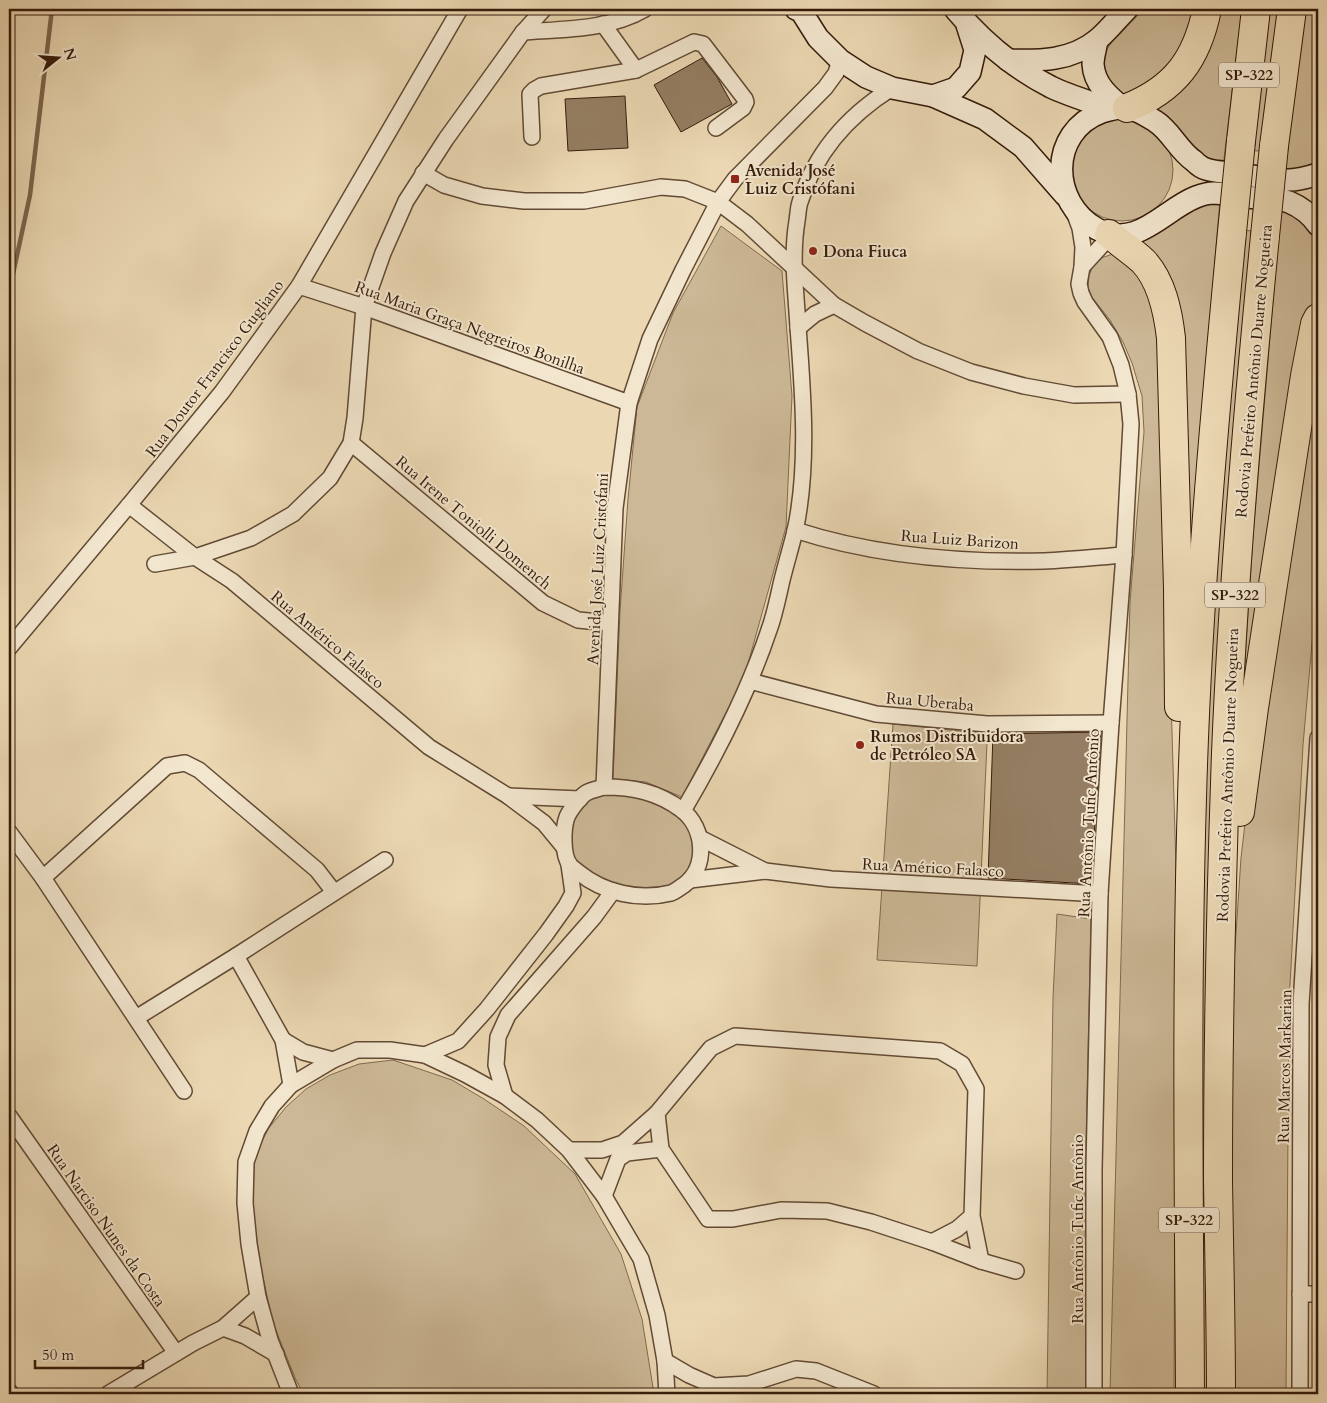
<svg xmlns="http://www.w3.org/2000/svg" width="1327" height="1403" font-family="Cardo,serif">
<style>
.green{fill:#ccb896;stroke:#806a50}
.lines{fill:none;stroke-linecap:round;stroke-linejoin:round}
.stream{stroke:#7d664d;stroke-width:4.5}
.building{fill:#947d62;stroke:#351b0a}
.street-casing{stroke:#624a34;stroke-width:18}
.secondary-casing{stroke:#351b0a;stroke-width:24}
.highway-casing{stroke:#351b0a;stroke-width:30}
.street{stroke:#f2e6ce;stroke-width:15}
.secondary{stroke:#f2e6ce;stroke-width:21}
.highway{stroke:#ebd8b3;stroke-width:28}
.highway-bridge-casing{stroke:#351b0a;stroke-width:30;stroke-linecap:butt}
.highway-bridge{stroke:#ebd8b3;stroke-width:28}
.poi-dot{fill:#8f2418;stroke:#f2e6ce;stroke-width:2}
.labels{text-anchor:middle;stroke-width:4;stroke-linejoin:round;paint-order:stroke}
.shield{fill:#f2e6ce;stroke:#6e5845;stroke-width:1}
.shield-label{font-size:15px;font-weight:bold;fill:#351b0a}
.poi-label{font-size:16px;font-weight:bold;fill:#351b0a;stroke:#f2e6ce;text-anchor:start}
.street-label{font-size:16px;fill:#351b0a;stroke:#f2e6ce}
</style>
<rect width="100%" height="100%" fill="#ebd8b3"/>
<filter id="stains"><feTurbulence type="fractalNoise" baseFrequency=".004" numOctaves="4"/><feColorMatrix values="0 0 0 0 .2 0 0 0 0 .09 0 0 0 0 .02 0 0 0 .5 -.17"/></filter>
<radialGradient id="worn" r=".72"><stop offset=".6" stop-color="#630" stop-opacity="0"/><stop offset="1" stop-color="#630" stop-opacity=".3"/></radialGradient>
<g class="green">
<path d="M1144,9H1200L1184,53L1132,95L1122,94L1111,87L1102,67L1105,52L1112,42Z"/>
<path d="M1217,9H1242L1223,167L1209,162L1150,109Z"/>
<path d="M1265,9H1281L1266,152L1250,150Z"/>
<path d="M1306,9H1318V166L1302,169H1285Z"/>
<circle cx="1122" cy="170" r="51"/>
<path d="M1220,199L1191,550L1181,342L1130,239L1186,210Z"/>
<path d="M1281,208L1309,224L1318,238V304L1310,318L1242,709L1253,537Z"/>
<path d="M721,226L782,271L792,396L786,527L744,678L682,797L646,782L613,779L620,611L628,499L637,407L673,313Z"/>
<path d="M1241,230L1253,231L1208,1394H1198L1202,757Z"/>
<path d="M1113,254L1133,262L1159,310L1163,428L1176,867L1174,1394H1110L1130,602L1144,432L1142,396L1132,363L1123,342L1110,320L1091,296L1088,287L1089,276L1093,265L1101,258Z"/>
<path d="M1318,338V575L1303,745L1289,1003L1286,1394H1234L1231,1151V1009L1241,858L1255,737Z"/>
<path d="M893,724L988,734L987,743L977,966L877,960Z"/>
<path d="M604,791L648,796L680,813L695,842L694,868L673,889L636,890L611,887L573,863L568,846L570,818L583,800Z"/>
<path d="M1057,914L1091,919L1085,1190L1086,1394H1047L1053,998Z"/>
<path d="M393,1060L452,1080L484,1099L524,1126L575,1174L621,1254L642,1319L654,1394H304L296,1380L273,1323L261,1268L252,1207L255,1156L268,1129L286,1107L306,1089L330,1075L359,1064Z"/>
</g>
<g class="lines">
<path class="stream" d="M9,289L10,288L30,195L52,9"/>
</g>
<g class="building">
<path d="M702,58L717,77L732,104L681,132L654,85Z"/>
<path d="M625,96L628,148L568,151L565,99Z"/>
<path d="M1101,732L1091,884L988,878L993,734Z"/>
</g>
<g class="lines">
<defs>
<g id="street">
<path d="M603,24L636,70L694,42L703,44L745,99L746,102L743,108L716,128"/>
<path d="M523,32C564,29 609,30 645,9"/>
<path d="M532,137L530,94L534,90L541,86L636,70"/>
<path d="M423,173L444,185L482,196L524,201H584L661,187L685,189L718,202L747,224L834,305L865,323L918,351L971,372L1024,386L1074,395L1128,394"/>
<path d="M1074,212L1080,228L1083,247L1082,267L1079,284L1081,293L1085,302L1110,337L1121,365L1128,394L1131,424L1124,555L1111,723L1100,894L1094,1169V1394"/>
<path d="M1082,267L1103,244L1109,234"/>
<path d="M299,286L364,307L629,403"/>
<path d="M798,328L815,314L834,305"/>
<path d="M351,443L543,603L578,620L610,623"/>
<path d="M129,505L195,557L232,581L429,747L508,796L544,823L563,846"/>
<path d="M795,530C875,556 961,563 1044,561C1071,560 1098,557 1124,555"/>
<path d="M155,564L195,557L251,538L293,514L330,478L351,443L355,418L364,307L383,253L406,201L446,139L523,32L544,9"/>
<path d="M9,648L129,505L222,392L299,286L460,9"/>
<path d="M750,681L876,714L987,724L1111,723"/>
<path d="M604,787L615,508L629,403L650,339L683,270L718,202L735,179L825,88L836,73L840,60"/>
<path d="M604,787C633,787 658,792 682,810C705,828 708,867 684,885C679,888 676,891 671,893C639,901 604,893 578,872C576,870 571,867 570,865C562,855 563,828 567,817C570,810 580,797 586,793C591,790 598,789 604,787Z"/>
<path d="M508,796L580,799"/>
<path d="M683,811C717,753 748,693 769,630C775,614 778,597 782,580C786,564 791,547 795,531C809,467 803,392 798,327C796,291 791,257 797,221C798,215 798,208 800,202C815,153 849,115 892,88"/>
<path d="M9,832L43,878L184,1091"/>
<path d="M700,838L765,871"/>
<path d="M43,878L167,766L185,763L199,770L317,870L334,892"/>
<path d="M690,880L765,871L831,879L1100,894"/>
<path d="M236,956L283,1040L291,1085"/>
<path d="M136,1018L236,956L385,860"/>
<path d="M283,1040L303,1052L333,1060"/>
<path d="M425,1055L458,1041L487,1009L546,934L566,906L573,893L569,865"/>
<path d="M505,1096L496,1065L498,1037L508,1015L594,917L613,891"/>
<path d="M9,1116L176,1353"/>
<path d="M569,1150H602L623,1143L657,1113"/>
<path d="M604,1196L618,1159L627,1153L661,1149"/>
<path d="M972,1216L957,1229L932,1242L871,1222L827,1211L781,1210L733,1219H708L661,1149L657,1113L711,1048L735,1036L940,1051L962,1064L976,1089L972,1216L981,1261"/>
<path d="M932,1242L981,1261L1016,1271"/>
<path d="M1300,1294H1318"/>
<path d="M223,1328L245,1336L276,1354"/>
<path d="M665,1361L689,1375L714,1386L749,1384L796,1369L816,1371L874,1394"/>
<path d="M9,1391L11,1394"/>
<path d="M108,1394L193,1343L223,1328L258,1297"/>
<path d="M291,1394L270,1340L258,1297L249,1244L245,1203L246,1162L257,1131L272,1106L291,1085L333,1060L357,1050H390L425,1055L465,1074L505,1096L537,1120L569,1150L604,1196L641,1259L657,1315L665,1361L667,1394"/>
<path d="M1300,1394L1301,1004L1318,738"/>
</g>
<g id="secondary">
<path d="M796,9L801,11L818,38L840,60L866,77L892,88L933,96L985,119L1023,147L1065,195"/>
<path d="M955,9C982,41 1014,68 1051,87C1070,96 1091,102 1110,109"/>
<path d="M1097,40C1096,48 1093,56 1093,64C1094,84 1109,97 1123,108"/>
<path d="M1008,60C1040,61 1071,61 1097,40C1108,31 1117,19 1127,9"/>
<path d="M933,96L956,88L970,72L975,50L967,25"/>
<path d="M1318,174C1309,177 1299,180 1289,180C1271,180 1250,175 1233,173C1225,172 1214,172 1206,169C1202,168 1197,164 1194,161C1178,150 1171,131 1155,121C1147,116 1136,109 1127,108C1119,107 1109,110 1102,112C1048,132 1050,203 1097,229C1137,250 1163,210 1196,197C1201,195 1208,193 1214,193C1230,194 1247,197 1263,199C1271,200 1281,199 1289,202C1301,207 1311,215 1318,225"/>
</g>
<g id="highway">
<path d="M1127,108C1175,89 1197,59 1207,9"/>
<path d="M1241,141L1256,9"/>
<path d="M1274,146L1292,9"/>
<path d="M1109,234C1120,243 1132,251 1143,261C1162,281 1168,312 1171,338L1178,588L1179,707"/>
<path d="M1240,812L1254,708L1305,376L1315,324L1318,318"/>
<path d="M1190,1394C1189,1195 1186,997 1192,798C1197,609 1214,421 1232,232"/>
<path d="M1221,1394C1221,1322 1219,1251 1218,1179C1218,1037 1221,895 1226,753C1233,581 1248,408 1265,236"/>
</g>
</defs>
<use href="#street" class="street-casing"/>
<use href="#secondary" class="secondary-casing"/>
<use href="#highway" class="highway-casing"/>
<use href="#street" class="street"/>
<use href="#secondary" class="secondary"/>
<use href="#highway" class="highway"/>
<defs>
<g id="highway-bridge">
<path d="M1232,232L1241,141"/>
<path d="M1265,236L1274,146"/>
</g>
</defs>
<use href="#highway-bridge" class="highway-bridge-casing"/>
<use href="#highway-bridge" class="highway-bridge"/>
</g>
<g class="poi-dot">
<rect x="730" y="174" width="10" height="10" rx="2.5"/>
<circle cx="813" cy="251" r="5"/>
<circle cx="860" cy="745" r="5"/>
</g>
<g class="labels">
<g class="shield">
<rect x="1219" y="62.5" width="60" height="25" rx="4"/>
<rect x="1205" y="582.5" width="60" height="25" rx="4"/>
<rect x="1159" y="1207.5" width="60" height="25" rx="4"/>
</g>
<g class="shield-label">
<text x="1249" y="80">SP-322</text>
<text x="1235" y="600">SP-322</text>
<text x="1189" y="1225">SP-322</text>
</g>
<g class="poi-label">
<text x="745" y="176">Avenida José<tspan x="745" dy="18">Luiz Cristófani</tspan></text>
<text x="823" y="257">Dona Fiuca</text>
<text x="870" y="742">Rumos Distribuidora<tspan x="870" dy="18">de Petróleo SA</tspan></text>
</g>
<g class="street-label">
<text transform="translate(470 327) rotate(20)" y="6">Rua Maria Graça Negreiros Bonilha</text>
<text transform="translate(214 368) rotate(-53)" y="6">Rua Doutor Francisco Gugliano</text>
<text transform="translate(1253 371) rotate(-85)" y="6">Rodovia Prefeito Antônio Duarte Nogueira</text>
<text transform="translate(474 522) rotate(40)" y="6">Rua Irene Toniolli Domench</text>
<text transform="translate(960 539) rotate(4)" y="6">Rua Luiz Barizon</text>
<text transform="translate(597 569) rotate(-87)" y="6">Avenida José Luiz Cristófani</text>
<text transform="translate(328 639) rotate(40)" y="6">Rua Américo Falasco</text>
<text transform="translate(930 701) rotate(5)" y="6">Rua Uberaba</text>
<text transform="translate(1227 775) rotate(-88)" y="6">Rodovia Prefeito Antônio Duarte Nogueira</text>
<text transform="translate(1088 823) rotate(-87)" y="6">Rua Antônio Tufic Antônio</text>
<text transform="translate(933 867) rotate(3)" y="6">Rua Américo Falasco</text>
<text transform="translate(1284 1066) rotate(-89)" y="6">Rua Marcos Markarian</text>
<text transform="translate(107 1225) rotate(55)" y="6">Rua Narciso Nunes da Costa</text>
<text transform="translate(1077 1229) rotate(-90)" y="6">Rua Antônio Tufic Antônio</text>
</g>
</g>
<rect width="1327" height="1403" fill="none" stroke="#ebd8b3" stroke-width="30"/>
<rect x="10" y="10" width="1307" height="1383" fill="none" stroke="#351b0a" stroke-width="2.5"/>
<rect x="15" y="15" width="1297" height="1373" fill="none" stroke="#351b0a"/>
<g transform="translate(58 58) rotate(73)" stroke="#f2e6ce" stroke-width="4" paint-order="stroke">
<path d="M0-4L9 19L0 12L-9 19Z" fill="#351b0a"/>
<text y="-8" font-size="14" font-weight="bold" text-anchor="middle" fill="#351b0a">N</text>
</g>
<path d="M35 1360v8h108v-8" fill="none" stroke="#351b0a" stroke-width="2.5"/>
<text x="42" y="1360" font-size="15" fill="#351b0a" stroke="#f2e6ce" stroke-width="4" paint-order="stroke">50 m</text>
<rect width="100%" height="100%" filter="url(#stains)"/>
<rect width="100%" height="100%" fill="url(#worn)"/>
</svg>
